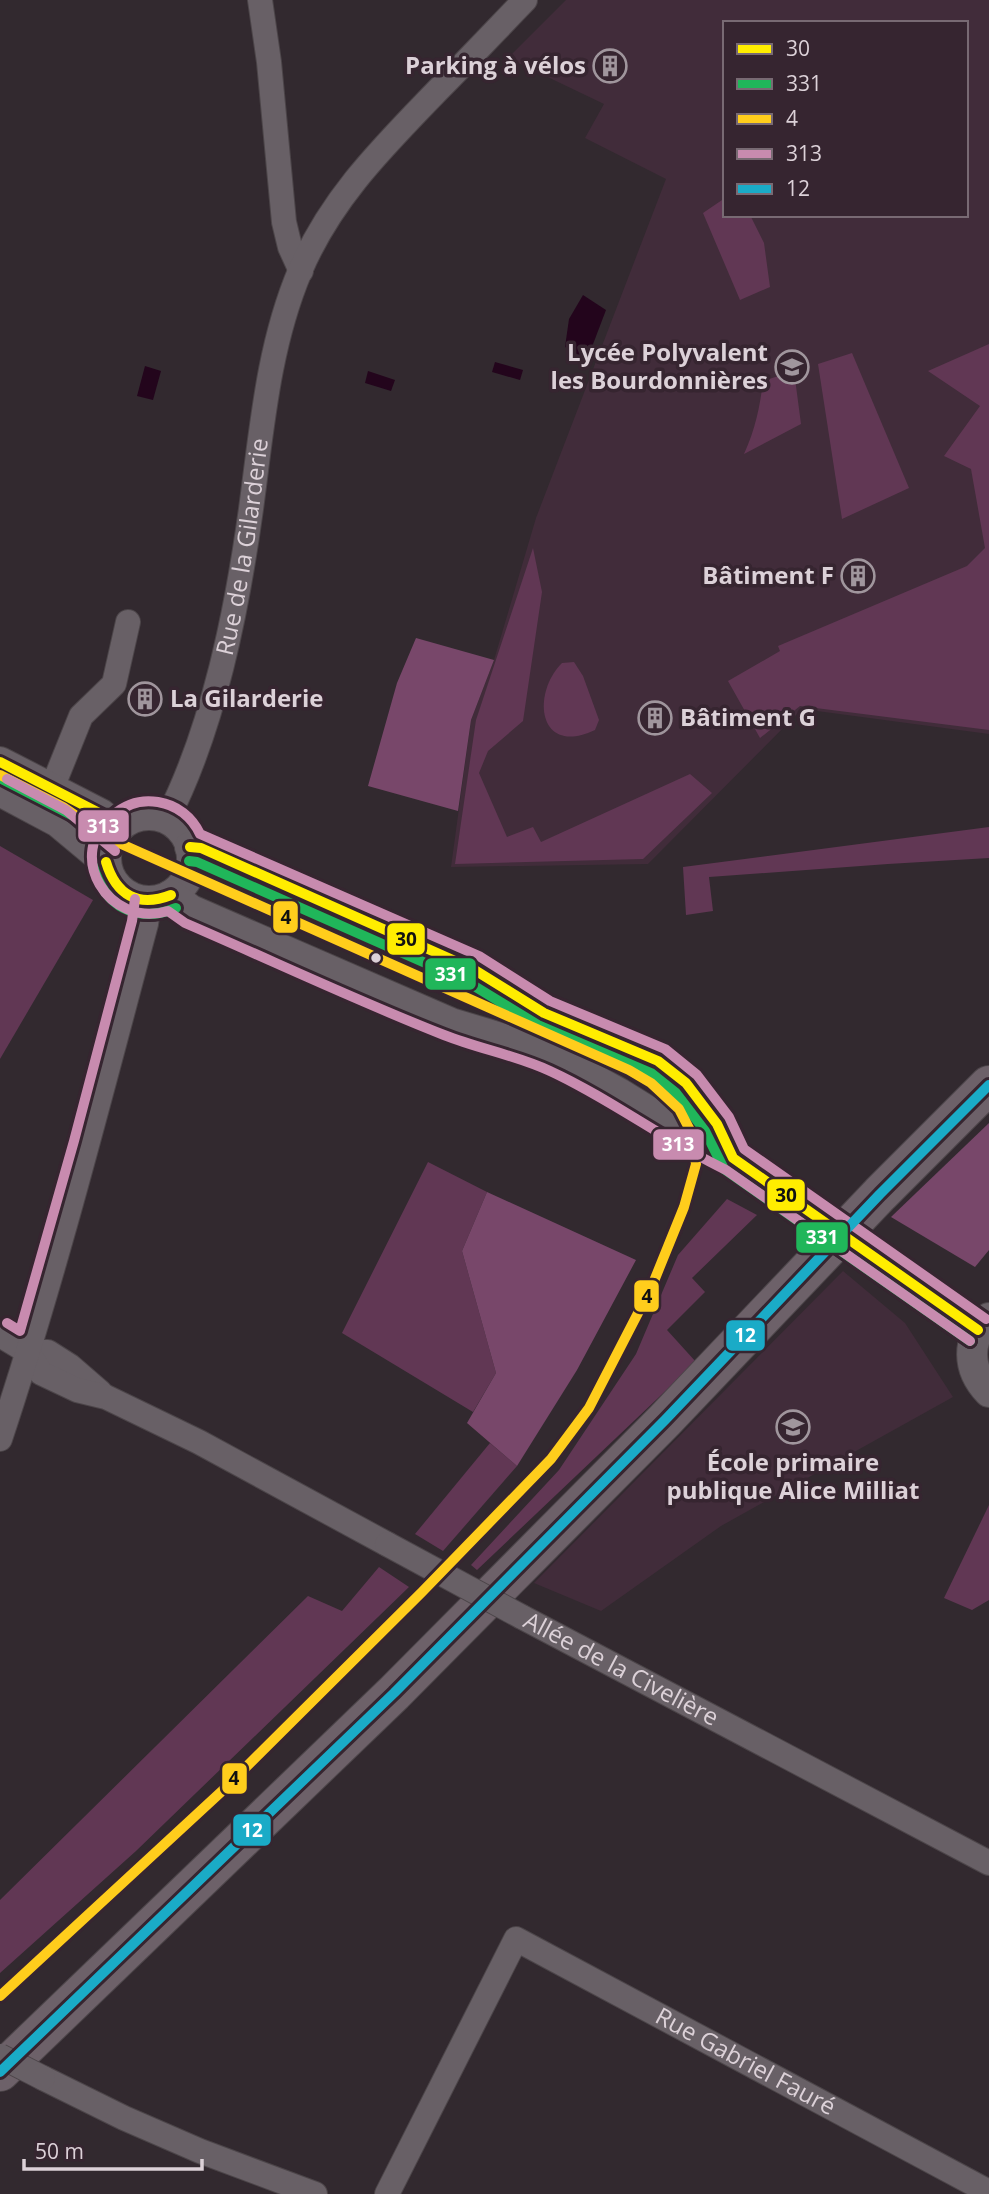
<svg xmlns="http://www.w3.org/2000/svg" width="989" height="2194" font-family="'Open Sans',sans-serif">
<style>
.built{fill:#412c3a;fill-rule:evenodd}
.green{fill:#613754}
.forest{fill:#78476a}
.water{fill:#23051c}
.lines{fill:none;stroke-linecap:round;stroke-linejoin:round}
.minor-casing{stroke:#4c4549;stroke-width:26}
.tertiary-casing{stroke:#4c4549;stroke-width:32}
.primary-casing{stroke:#4c4549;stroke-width:40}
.minor{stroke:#686066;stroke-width:24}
.tertiary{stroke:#686066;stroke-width:30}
.primary{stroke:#6d6169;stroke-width:38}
.minor-bridge-casing{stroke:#4c4549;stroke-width:26;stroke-linecap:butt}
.tertiary-bridge-casing{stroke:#4c4549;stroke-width:32;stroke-linecap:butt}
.minor-bridge{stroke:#686066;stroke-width:24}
.tertiary-bridge{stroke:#686066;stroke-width:30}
.bus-1-casing{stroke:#362530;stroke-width:16}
.bus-2-casing{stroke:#362530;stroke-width:16}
.bus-3-casing{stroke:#362530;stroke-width:16}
.bus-4-casing{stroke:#362530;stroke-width:16}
.bus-5-casing{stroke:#362530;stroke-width:16}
.bus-1{stroke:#ffed00;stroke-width:10}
.bus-2{stroke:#20b65a;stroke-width:10}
.bus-3{stroke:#ffcd1c;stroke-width:10}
.bus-4{stroke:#c88baf;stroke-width:10}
.bus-5{stroke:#1aabc7;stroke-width:10}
.bus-dot{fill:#dcd1d8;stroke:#362530;stroke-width:2.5}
.labels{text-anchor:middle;stroke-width:7;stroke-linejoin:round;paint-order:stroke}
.poi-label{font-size:24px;font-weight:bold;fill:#dcd1d8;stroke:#362530;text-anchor:end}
.street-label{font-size:24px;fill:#dcd1d8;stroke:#362530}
.line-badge{stroke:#362530;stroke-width:2.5}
.badge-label{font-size:19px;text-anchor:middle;font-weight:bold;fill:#fff}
.pale-badge-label{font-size:19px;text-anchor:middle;font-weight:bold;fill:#111}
</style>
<rect width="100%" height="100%" fill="#32292f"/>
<g class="built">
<path d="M566,0H989V734L802,709L648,864L451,867L471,720L494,660L536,518L666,179L585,138L604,104L508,58ZM725,23H966V215H725Z"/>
<path d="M843,1271L905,1323L953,1397L721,1526L601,1611L534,1583Z"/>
</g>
<g class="green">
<path d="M725,198V215H750L764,243L770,287L740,300L703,213Z"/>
<path d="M989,344V730L800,706L760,738L728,681L780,651L778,646L967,566L985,548L971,469L944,456L980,406L928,371Z"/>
<path d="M852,353L909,488L842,519L818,364Z"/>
<path d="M794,371L801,424L744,454C755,430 760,407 763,381Z"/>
<path d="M533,548L542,592L523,721L488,751L479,773L507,837L533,827L541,842L690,774L712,793L643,859L455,864L476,720Z"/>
<path d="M574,662L583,676L599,720L595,730C538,757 531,694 562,663Z"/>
<path d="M989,827V858L888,864L709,877L713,911L686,915L683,867Z"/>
<path d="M0,846L93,900L0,1059Z"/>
<path d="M428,1162L487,1192L462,1251L496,1373L473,1412L342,1333Z"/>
<path d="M727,1199L757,1215L692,1278L705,1292L667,1330L696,1362L477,1570L471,1565L559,1470L636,1354L678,1255Z"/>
<path d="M490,1443L517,1466L443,1551L415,1534Z"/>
<path d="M989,1505V1600L972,1610L944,1598Z"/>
<path d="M379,1567L409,1587L136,1851L0,1973V1900L308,1596L342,1611Z"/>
</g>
<g class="forest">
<path d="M416,638L494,660L471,720L458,811L368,786L397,683Z"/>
<path d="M989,1123V1250L975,1267L891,1217Z"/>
<path d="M487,1192L636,1260L577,1370L517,1466L467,1423L496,1373L462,1251Z"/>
</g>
<g class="water">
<path d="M583,295L606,310L587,360L565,347L569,319Z"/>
<path d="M495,362L523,370L520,380L492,372Z"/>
<path d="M145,366L161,371L153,400L137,396Z"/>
<path d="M368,371L395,380L391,391L365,383Z"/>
</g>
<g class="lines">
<defs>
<g id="minor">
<path d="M260,0L269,62L284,222L290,247L301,271"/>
<path d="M52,788L81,716L114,684L128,622"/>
<path id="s1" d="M167,819C214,727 237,610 251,509C262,428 268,347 300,271C331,198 383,147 437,91C467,61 496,30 525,0"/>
<path d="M0,1335L28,1352H48L70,1366L100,1392"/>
<path d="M28,1352L41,1373L77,1390L106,1397L199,1442L387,1544"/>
<path d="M0,1439C56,1270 100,1096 146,924L149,901"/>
<path id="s2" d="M522,1617L989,1863"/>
<path d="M43,2078L124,2118L200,2151L315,2194"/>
<path id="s3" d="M387,2194L516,1939L989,2192"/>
</g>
<g id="tertiary">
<path d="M0,762L101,814L118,828"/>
<path d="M0,791L58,822L106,862"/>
<circle cx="149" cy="858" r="43"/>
<path d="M190,847L201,848L473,969L544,1013L658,1061L686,1083L717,1124L733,1158"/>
<path d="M171,895L191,910L451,1023L514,1042L556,1058L619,1093L693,1139L733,1158L750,1172"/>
<path d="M892,1272L978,1330"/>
<path d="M989,1318C966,1340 967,1369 989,1392"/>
</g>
<path id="primary" d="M0,2072L394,1693L665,1420L880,1194L989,1085"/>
</defs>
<use href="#minor" class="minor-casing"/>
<use href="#tertiary" class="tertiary-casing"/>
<use href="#primary" class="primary-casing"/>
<use href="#minor" class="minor"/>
<use href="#tertiary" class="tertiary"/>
<use href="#primary" class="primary"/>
<defs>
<g id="minor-bridge">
<path d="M387,1544L522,1617"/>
<path d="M0,2056L43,2078"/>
</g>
<path id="tertiary-bridge" d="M750,1172L892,1272"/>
</defs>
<use href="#minor-bridge" class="minor-bridge-casing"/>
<use href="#tertiary-bridge" class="tertiary-bridge-casing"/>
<use href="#minor-bridge" class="minor-bridge"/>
<use href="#tertiary-bridge" class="tertiary-bridge"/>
<defs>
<g id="bus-1">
<path d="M0,762L101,814L118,828"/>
<path d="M190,847L201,848L473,969L544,1013L658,1061L686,1083L717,1124L733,1158L978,1330"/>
<path d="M106,862C116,895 138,908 171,895"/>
</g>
<g id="bus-2">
<path d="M0,778L93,826L109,839"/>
<path d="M189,861L197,862L466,981L538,1025L651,1073L676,1093L705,1131L724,1169L970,1341"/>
<path d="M93,866C105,907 136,924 176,908"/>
</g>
<path id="bus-3" d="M0,775L63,807L110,839L629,1070L651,1083L679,1109L691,1132L696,1164L684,1207L652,1286L589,1408L551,1459L422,1592L221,1792L0,1996"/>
<g id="bus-4">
<path d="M7,779L66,810L115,851"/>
<path d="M7,1323L20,1331L74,1141L132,921L135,899"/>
<path d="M970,1341L726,1170C665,1141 611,1099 550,1071C516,1055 479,1049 444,1035C357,1001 271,960 185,923L168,911C108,929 64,854 113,815C126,804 141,799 158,802C177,805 192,817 200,834L479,956L550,1001L665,1049L697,1075L729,1117L744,1149L986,1319"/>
</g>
<path id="bus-5" d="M0,2072L394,1693L665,1420L880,1194L989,1085"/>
</defs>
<use href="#bus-1" class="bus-1-casing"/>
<use href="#bus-2" class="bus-2-casing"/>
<use href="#bus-3" class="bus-3-casing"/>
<use href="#bus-4" class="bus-4-casing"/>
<use href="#bus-5" class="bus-5-casing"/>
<use href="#bus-1" class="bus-1"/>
<use href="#bus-2" class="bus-2"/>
<use href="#bus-3" class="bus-3"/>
<use href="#bus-4" class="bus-4"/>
<use href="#bus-5" class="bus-5"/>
</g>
<defs>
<symbol id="building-ring" viewBox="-11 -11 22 22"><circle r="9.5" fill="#362530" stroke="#a0969d" stroke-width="1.5"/><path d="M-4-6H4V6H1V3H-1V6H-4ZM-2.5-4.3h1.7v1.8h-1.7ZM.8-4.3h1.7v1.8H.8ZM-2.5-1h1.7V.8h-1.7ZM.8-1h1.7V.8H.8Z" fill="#a0969d"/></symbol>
<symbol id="school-ring" viewBox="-11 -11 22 22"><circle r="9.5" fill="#362530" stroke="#a0969d" stroke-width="1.5"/><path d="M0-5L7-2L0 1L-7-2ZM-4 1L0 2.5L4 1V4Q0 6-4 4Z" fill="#a0969d"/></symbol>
</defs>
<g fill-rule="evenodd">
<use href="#building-ring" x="591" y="47" width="38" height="38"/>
<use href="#school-ring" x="773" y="348" width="38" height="38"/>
<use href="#building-ring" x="839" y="557" width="38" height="38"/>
<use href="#building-ring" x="126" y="680" width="38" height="38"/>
<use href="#building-ring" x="636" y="699" width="38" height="38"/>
<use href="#school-ring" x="774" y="1408" width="38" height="38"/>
</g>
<circle class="bus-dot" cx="376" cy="958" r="6"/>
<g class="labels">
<g class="poi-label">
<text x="586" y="74">Parking à vélos</text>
<text x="768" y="361">Lycée Polyvalent<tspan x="768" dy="28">les Bourdonnières</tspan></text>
<text x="834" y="584">Bâtiment F</text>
<text x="170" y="707" text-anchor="start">La Gilarderie</text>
<text x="680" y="726" text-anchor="start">Bâtiment G</text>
<text x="793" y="1471" text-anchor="middle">École primaire<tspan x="793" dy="28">publique Alice Milliat</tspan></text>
</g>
<g class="street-label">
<text dy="8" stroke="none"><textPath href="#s1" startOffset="284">Rue de la Gilarderie</textPath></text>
<text dy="8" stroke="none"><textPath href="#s2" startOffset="112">Allée de la Civelière</textPath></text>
<text dy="8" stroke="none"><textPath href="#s3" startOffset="546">Rue Gabriel Fauré</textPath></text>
</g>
</g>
<g class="line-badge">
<rect x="77" y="809" width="53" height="34" rx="7" fill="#c88baf"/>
<rect x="272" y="900" width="27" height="34" rx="7" fill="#ffcd1c"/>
<rect x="386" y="922" width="40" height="34" rx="7" fill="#ffed00"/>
<rect x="424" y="957" width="53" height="34" rx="7" fill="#20b65a"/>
<rect x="652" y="1128" width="53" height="33" rx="7" fill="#c88baf"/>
<rect x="766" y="1178" width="40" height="34" rx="7" fill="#ffed00"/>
<rect x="795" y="1221" width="54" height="33" rx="7" fill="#20b65a"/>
<rect x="633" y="1279" width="27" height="34" rx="7" fill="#ffcd1c"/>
<rect x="725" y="1319" width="41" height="33" rx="7" fill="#1aabc7"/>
<rect x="221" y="1762" width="27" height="33" rx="7" fill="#ffcd1c"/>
<rect x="232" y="1813" width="40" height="34" rx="7" fill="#1aabc7"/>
</g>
<g class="badge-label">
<text x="103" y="833">313</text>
<text x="451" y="981">331</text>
<text x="678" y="1151">313</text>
<text x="822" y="1244">331</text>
<text x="745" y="1342">12</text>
<text x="252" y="1837">12</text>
</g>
<g class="pale-badge-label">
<text x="286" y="924">4</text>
<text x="406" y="946">30</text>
<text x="786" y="1202">30</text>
<text x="647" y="1303">4</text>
<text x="234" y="1785">4</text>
</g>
<rect x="723" y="21" width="245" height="196" fill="#362530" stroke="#786a73" stroke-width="2"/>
<rect x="737" y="44" width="35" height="10" fill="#ffed00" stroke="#786a73" stroke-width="2"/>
<text x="786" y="56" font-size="21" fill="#dcd1d8">30</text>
<rect x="737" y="79" width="35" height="10" fill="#20b65a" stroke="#786a73" stroke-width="2"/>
<text x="786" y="91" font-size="21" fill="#dcd1d8">331</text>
<rect x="737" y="114" width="35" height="10" fill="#ffcd1c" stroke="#786a73" stroke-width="2"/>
<text x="786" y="126" font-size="21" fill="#dcd1d8">4</text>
<rect x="737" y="149" width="35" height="10" fill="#c88baf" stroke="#786a73" stroke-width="2"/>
<text x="786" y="161" font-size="21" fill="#dcd1d8">313</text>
<rect x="737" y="184" width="35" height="10" fill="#1aabc7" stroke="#786a73" stroke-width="2"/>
<text x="786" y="196" font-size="21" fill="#dcd1d8">12</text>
<path d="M24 2159v10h178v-10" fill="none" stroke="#dcd1d8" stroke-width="3.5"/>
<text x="35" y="2159" font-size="21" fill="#dcd1d8" stroke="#362530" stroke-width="5" paint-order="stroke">50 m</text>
</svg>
